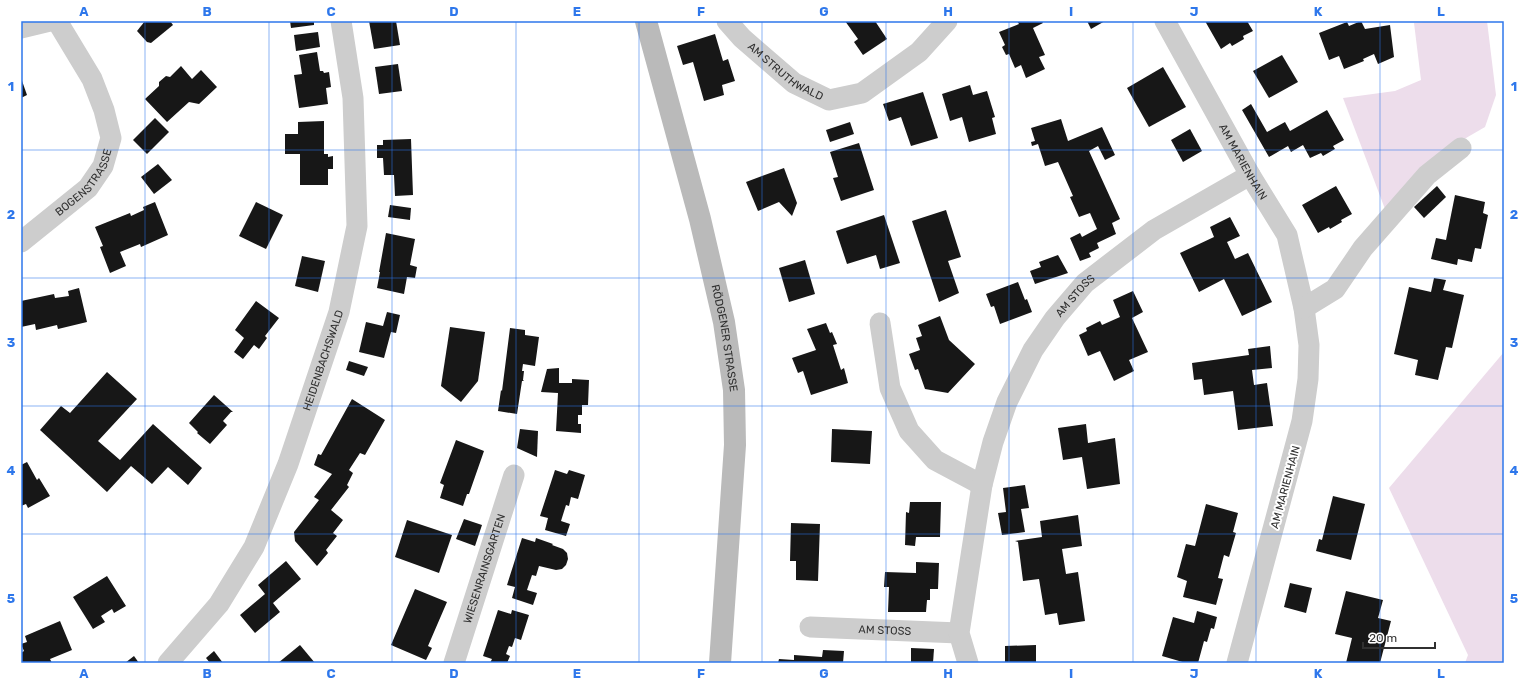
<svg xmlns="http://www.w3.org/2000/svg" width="1525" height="684" font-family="Rubik,sans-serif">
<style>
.green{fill:#edddeb}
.building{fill:#171717}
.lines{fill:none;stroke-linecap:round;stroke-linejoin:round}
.street{stroke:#cdcdcd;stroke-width:21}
.secondary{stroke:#bababa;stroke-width:22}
.grid{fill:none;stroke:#2e77eb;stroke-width:1;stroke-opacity:0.55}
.labels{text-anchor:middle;stroke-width:4;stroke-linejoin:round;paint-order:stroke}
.street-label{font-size:11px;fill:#303030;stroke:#fff}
.neatline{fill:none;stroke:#2e77eb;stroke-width:1.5}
.grid-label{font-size:13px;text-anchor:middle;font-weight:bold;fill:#2e77eb}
</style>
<rect width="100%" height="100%" fill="#fff"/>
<g class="green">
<path d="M1434,21H1487L1496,95L1485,127L1447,149L1385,209L1343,98L1395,91L1421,80L1414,23Z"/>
<path d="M1504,352V663H1465L1468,655L1389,488Z"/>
</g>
<g class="building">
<path d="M145,21H170L173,25L151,43L147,42L137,31Z"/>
<path d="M290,21H314V25L291,28Z"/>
<path d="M369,21H396L400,45L374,49Z"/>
<path d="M845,21H875L887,39L863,55L854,42L858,39Z"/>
<path d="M1017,21H1042L1043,23L1033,28L1045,55L1039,57L1045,69L1026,78L1021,65L1015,68L1009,54L1006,55L1002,47L1005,45L999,32L1019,24Z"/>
<path d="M1087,21H1105L1091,29Z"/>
<path d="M1205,21H1247L1253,31L1243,36L1244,39L1232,46L1230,43L1221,49Z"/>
<path d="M1361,21L1365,29L1390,25L1394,57L1378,64L1374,54L1363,59L1364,61L1344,69L1339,56L1329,60L1319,33L1347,22L1349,26Z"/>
<path d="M318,32L320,47L296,51L294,35Z"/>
<path d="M715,34L723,61L728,59L735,81L722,85L724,95L704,101L693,62L683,65L677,46Z"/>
<path d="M317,52L320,71H323L324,73L329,72L331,87L326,88L328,104L299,108L294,75L302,74L299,55Z"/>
<path d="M1282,55L1298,82L1269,98L1253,71Z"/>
<path d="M398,64L402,91L379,94L375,67Z"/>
<path d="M181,66L192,79L201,70L217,87L199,104L189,102L167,122L145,99L159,86V82L166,76L170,77Z"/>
<path d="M1163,67L1186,107L1149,127L1127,88Z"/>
<path d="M21,78L27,95L21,98Z"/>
<path d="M970,85L973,95L987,91L995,117L992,118L996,134L969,142L962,117L950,121L942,94Z"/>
<path d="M923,92L938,138L911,146L901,117L889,121L883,104Z"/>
<path d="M1251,104L1267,132L1285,122L1290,131L1327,110L1344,140L1333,146L1335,149L1323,156L1321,153L1310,158L1303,145L1291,152L1288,146L1269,157L1242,110Z"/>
<path d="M155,118L169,132L147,154L133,140Z"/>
<path d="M1061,119L1068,141L1102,127L1115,155L1105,160L1098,146L1089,151L1120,219L1112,223L1116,234L1097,243L1099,248L1089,253L1091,257L1080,261L1070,238L1080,233L1082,237L1097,229L1090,213L1079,217L1070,197L1073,196L1058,162L1045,166L1038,144L1032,146L1031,142L1035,141L1031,128Z"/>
<path d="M324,121V154H328V157L333,156V169H328V185H300V154H285V134H298V122Z"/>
<path d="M850,122L854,134L830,142L826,130Z"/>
<path d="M1190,129L1202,151L1183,162L1171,140Z"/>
<path d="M411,139L413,195L395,196L394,175H384L383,158H377V145H383V140Z"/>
<path d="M859,143L874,190L841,201L833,178L838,177L830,152Z"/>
<path d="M158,164L172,180L154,194L141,177Z"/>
<path d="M784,168L797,203L792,216L779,202L758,211L746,182Z"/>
<path d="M1336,186L1352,214L1341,220L1342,222L1330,229L1329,227L1318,233L1302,205Z"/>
<path d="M1437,186L1446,197L1424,218L1414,207Z"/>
<path d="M1455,195L1485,202L1483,213L1488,215L1481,249L1475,248L1472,262L1458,259L1457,265L1431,259L1436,238L1446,240Z"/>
<path d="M155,202L168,235L141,247L140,244L120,252L126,266L110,273L100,247L103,246L95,227L130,213L131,216L144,210L143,207Z"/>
<path d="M256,202L283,215L266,249L239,236Z"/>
<path d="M390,205L411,208L410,220L388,217Z"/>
<path d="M946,210L961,257L948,261L959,293L939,302L912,221Z"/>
<path d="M884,215L900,263L880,269L876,255L847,264L836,231Z"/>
<path d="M1230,217L1240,236L1227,242L1235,259L1248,253L1272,302L1242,316L1224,279L1199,292L1180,253L1214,237L1210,227Z"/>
<path d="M386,233L415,239L410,265L417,267L415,278L407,277L404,294L377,288L380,272H379Z"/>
<path d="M1058,255L1068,273L1035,284L1030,271L1041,267L1039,262Z"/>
<path d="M302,256L325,261L318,292L295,286Z"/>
<path d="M805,260L815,294L789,302L779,268Z"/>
<path d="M1434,278L1446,280L1443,290L1464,295L1452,348L1446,347L1438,380L1415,375L1418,360L1394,354L1409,287L1431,292Z"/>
<path d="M1018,282L1025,300L1027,299L1032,312L1000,324L994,306L991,307L986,294Z"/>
<path d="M79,288L87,322L58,329L57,325L36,330L35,324L21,327V301L54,294L55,298L69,296L68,291Z"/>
<path d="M1133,291L1143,312L1132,318L1148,352L1129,360L1134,371L1114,381L1100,351L1088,356L1079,335L1087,331L1086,328L1100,321L1102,325L1120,317L1113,300Z"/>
<path d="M256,301L279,318L265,336L267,338L259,349L254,345L243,359L234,352L244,338L235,330Z"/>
<path d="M387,312L400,315L396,333L391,332L384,358L359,352L366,322L383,326Z"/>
<path d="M940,316L949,340L975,364L948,393L925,389L918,369L915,370L909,354L920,350L916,338L922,336L918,325Z"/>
<path d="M826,323L830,333L832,332L837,344L833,345L841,370L844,368L848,383L811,395L803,371L798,373L792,358L816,350L807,329Z"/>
<path d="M450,327L485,332L478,381L461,402L441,386Z"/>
<path d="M510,328L525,330V335L539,337L535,366L523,364L522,371H524L523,380L524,381H522L517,414L498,411L501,390L502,391Z"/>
<path d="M1270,346L1272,368L1252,370L1254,385L1267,383L1273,426L1238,430L1233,391L1204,395L1202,379L1194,380L1192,363L1249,355L1248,349Z"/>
<path d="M349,361L368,367L364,376L346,370Z"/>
<path d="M559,368V383H572V379L589,380L588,405H582V415H578V424H581V433L556,431L558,393L541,392L547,369Z"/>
<path d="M107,372L137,399L98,441L120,460L153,424L202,468L188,485L168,467L152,484L131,466L107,492L40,430L61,406L70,413Z"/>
<path d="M214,395L233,412H231L223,421L227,425L210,444L197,433L198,432L189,423Z"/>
<path d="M352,399L385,420L365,455L360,453L349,470L353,473L347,485L349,487L331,510L343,520L333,533L337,536L326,550L328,553L317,566L295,541L294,532L319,500L314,497L332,474L314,465L318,454L321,455Z"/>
<path d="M1086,424L1088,443L1115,438L1120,484L1087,489L1082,457L1063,460L1058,428Z"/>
<path d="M520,429L538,431L537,457L517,448Z"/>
<path d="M832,429L872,431L870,464L831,462Z"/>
<path d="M456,440L484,451L469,494H467L463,506L440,498L444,485L440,483Z"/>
<path d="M27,462L37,480L39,478L50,496L28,508L26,504L21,506V465Z"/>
<path d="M555,470L567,474L569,470L585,475L578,499L571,497L569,506L566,505L561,521L570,524L566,536L545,530L548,518L540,516Z"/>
<path d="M1025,485L1029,508L1021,509L1025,532L1002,535L998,513L1006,512L1003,488Z"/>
<path d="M1333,496L1365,504L1351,560L1316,551L1319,539L1322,540Z"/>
<path d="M910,502H941L940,537H916L915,546L905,545L906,512L909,513Z"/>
<path d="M1206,504L1238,513L1233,532L1236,533L1229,557L1224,555L1218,578L1223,579L1216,605L1183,597L1187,581L1177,577L1186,544L1195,546Z"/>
<path d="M1078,515L1082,546L1062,549L1066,574L1078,572L1085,621L1059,625L1057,613L1045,615L1039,579L1023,581L1018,542L1015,541L1042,537L1040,521Z"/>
<path d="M464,519L482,525L475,546L456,539Z"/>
<path d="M407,520L452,535L439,573L395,557Z"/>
<path d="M791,523L820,524L818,581L796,580V561H790Z"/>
<path d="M522,538L535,542L536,538L553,544L552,545L563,549L567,553L568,559L566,565L562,569L556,570L539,566L536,576L532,575L527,590L537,593L533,605L512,598L515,587L507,585Z"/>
<path d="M286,561L301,579L273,603L280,612L255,633L240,615L265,594L258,585Z"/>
<path d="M916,562L939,563L938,589H930V600H927L926,612H888L889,587H884L885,572L916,573Z"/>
<path d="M107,576L126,606L114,613L112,609L101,616L105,622L93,629L73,597Z"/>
<path d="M1290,583L1312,588L1306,613L1284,607Z"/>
<path d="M415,589L447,602L428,646L432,648L426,660L391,645Z"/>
<path d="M1346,591L1383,600L1378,618L1391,621L1380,663H1346L1352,638L1335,634Z"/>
<path d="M498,610L511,614L512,610L529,615L521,640L515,638L512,647L509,646L506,654L510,656L507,663H490L492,659L483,656Z"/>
<path d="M1197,611L1217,617L1214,629L1211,628L1207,642L1204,641L1198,663H1186L1162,656L1173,617L1194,623Z"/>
<path d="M60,621L72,650L50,659L52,663H21V653L24,651L21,644L27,642L25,636Z"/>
<path d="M300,645L315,663H278Z"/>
<path d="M1036,645V663H1005V646Z"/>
<path d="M911,648L934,649L933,663H911Z"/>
<path d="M823,650L844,651L843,663H778L779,659L794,660V655L822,657Z"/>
<path d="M214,651L223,663H210L206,658Z"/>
<path d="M134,656L139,663H125Z"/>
</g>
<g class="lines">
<g class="street">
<path id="s1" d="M727,21L742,38L794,83L829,100L862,93L919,52L947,21"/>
<path id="s2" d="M1165,21L1250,175L1287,235L1304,308L1309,345L1308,379L1302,421L1237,663"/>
<path d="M21,28L50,21"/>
<path id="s3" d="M21,242L88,188L103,166L111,138L104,110L92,79L57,21"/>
<path d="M1304,308L1335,289L1363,248L1427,175L1461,148"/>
<path d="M880,323L890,388L909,431L935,460L982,485"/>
<path id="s4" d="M810,627L959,633"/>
<path id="s5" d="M168,663L219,604L254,547L288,464L339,312L357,226L353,98L341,21"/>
<path id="s6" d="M454,663L514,475"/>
<path id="s7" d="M968,663L959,633L982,485L993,442L1007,402L1033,350L1055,318L1085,283L1154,230L1250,175"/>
</g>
<path class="secondary" id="s8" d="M646,21L700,219L724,322L734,390L735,445L720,663"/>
</g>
<path class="grid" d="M145,21V663M269,21V663M392,21V663M516,21V663M639,21V663M762,21V663M886,21V663M1009,21V663M1133,21V663M1256,21V663M1380,21V663M21,150H1504M21,278H1504M21,406H1504M21,534H1504"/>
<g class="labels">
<g class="street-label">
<text dy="4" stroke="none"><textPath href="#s1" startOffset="78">AM STRUTHWALD</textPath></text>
<text dy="4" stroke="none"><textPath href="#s2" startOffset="161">AM MARIENHAIN</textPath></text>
<text dy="4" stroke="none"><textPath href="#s3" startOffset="88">BOGENSTRASSE</textPath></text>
<text dy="4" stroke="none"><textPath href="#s7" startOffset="395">AM STOSS</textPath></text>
<text dy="4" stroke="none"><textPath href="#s8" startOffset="327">RÖDGENER STRASSE</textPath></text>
<text dy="4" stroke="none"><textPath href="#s5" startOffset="344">HEIDENBACHSWALD</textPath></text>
<text transform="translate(1285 487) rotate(-75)" y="4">AM MARIENHAIN</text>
<text dy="4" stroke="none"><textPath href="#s6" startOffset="99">WIESENRAINSGARTEN</textPath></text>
<text dy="4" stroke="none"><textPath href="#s4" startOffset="75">AM STOSS</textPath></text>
</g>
</g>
<rect width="1525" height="684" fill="none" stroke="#ffffff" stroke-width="44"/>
<path d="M1363 642v6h72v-6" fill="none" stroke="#303030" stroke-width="2"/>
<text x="1369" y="642" font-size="12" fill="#303030" stroke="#ffffff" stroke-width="3" paint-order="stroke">20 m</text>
<rect x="22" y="22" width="1481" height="640" class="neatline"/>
<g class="grid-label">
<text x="84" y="16">A</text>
<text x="207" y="16">B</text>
<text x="331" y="16">C</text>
<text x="454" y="16">D</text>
<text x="577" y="16">E</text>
<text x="701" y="16">F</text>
<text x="824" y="16">G</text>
<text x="948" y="16">H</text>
<text x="1071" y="16">I</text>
<text x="1194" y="16">J</text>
<text x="1318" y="16">K</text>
<text x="1441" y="16">L</text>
<text x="11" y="91">1</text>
<text x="1514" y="91">1</text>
<text x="11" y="219">2</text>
<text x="1514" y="219">2</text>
<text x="11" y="347">3</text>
<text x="1514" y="347">3</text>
<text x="11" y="475">4</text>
<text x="1514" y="475">4</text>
<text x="11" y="603">5</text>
<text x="1514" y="603">5</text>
<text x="84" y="678">A</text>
<text x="207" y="678">B</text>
<text x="331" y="678">C</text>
<text x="454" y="678">D</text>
<text x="577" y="678">E</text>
<text x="701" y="678">F</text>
<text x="824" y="678">G</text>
<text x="948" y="678">H</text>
<text x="1071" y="678">I</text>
<text x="1194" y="678">J</text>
<text x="1318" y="678">K</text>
<text x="1441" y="678">L</text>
</g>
</svg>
